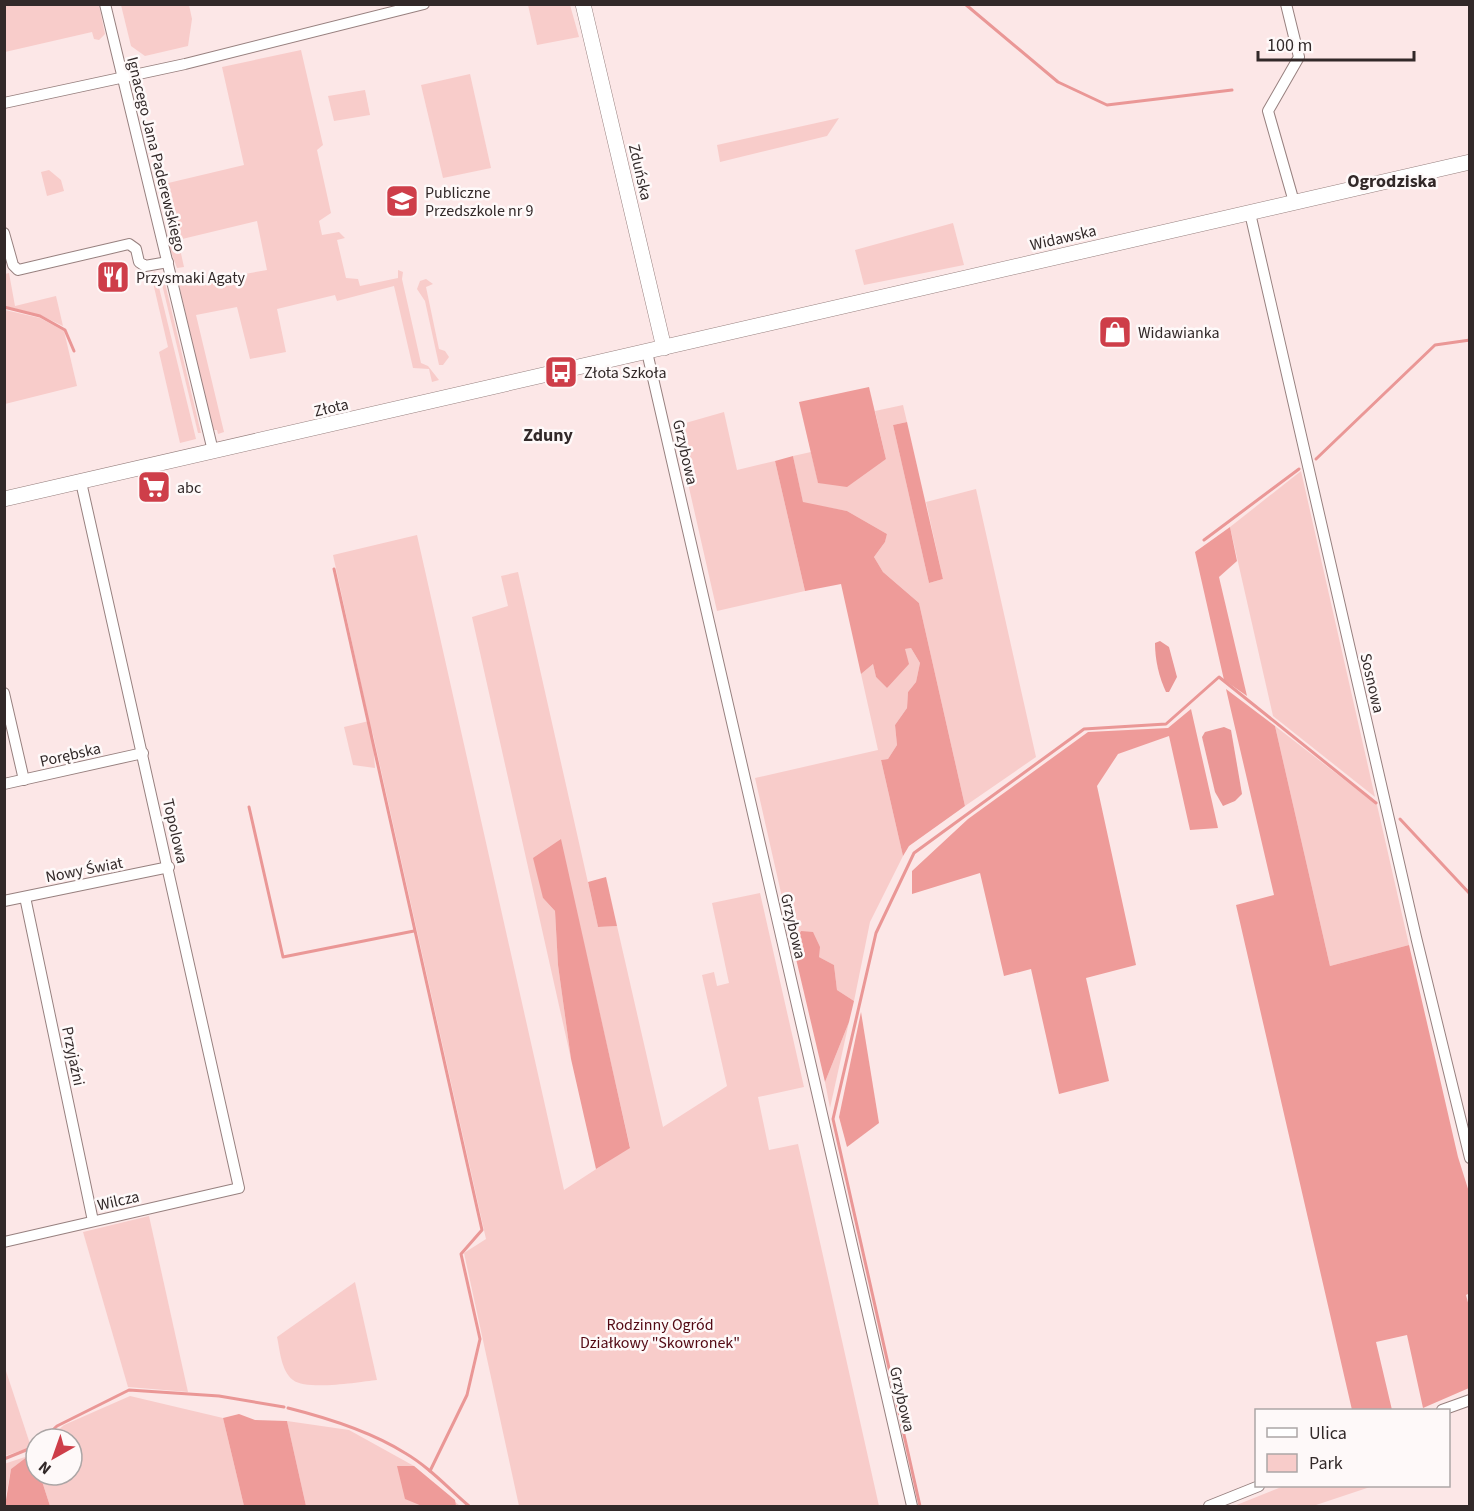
<svg xmlns="http://www.w3.org/2000/svg" width="1474" height="1511" font-family="'Source Sans 3',sans-serif">
<style>
.green{fill:#f8ccca}
.forest{fill:#ee9b99}
.water{fill:#ea9796}
.lines{fill:none;stroke-linecap:round;stroke-linejoin:round}
.stream{stroke:#ea9796;stroke-width:3}
.street-casing{stroke:#97807f;stroke-width:12}
.secondary-casing{stroke:#97807f;stroke-width:16}
.street{stroke:#fff;stroke-width:10}
.secondary{stroke:#fff;stroke-width:15}
.labels{text-anchor:middle;stroke-width:5;stroke-linejoin:round;paint-order:stroke}
.street-label{font-size:16px;fill:#322929;stroke:#fef9f9}
.poi-label{font-size:16px;fill:#322929;stroke:#fef9f9;text-anchor:start}
.park-label{font-size:16px;fill:#520812;stroke:#fef9f9}
.neighbourhood-label{font-size:18px;font-weight:bold;fill:#322929;stroke:#fef9f9}
</style>
<rect width="100%" height="100%" fill="#fce7e7"/>
<g class="green">
<path d="M4,5H99L105,34L99,40L94,39L92,32L5,52Z"/>
<path d="M121,5H189L192,19L188,46L145,56L131,46Z"/>
<path d="M528,5H570L579,37L537,45Z"/>
<path d="M301,50L323,145L317,150L331,213L319,221L322,235L339,232L345,238L337,240L346,278L358,279L360,286L398,278V270L403,272L402,279L421,363L428,366L439,380L432,382L429,369L413,368L394,286L337,301L335,295L277,309L286,352L250,359L237,307L196,315L224,432L218,434L217,430H213L178,281L186,276L189,284L267,270L257,221L178,240L184,267L177,268L168,244L178,240L164,184L244,165L222,67Z"/>
<path d="M470,74L491,168L443,178L421,85Z"/>
<path d="M365,90L370,115L334,121L328,96Z"/>
<path d="M839,118L827,136L720,162L717,145Z"/>
<path d="M49,170L61,180L64,191L47,196L41,172Z"/>
<path d="M953,223L964,265L864,285L855,250Z"/>
<path d="M155,271L196,439L180,443L159,352L168,347L151,274Z"/>
<path d="M159,272L163,275L201,433H198Z"/>
<path d="M9,273L15,306L56,296L63,326L40,315L5,306V274Z"/>
<path d="M426,279L433,284L426,287L439,349L445,351L449,357L443,365H439L425,301L417,289L420,281Z"/>
<path d="M5,310L40,318L64,331L77,386L5,404Z"/>
<path d="M903,405L907,422L893,425L929,583L943,579L926,502L976,489L1036,757L965,806L919,603L883,572L874,557L885,542L887,534L847,511L803,503L793,456L811,452L818,482L886,459L875,411Z"/>
<path d="M724,412L737,470L775,461L805,591L717,611L675,426Z"/>
<path d="M1301,471L1375,797L1273,716L1230,527Z"/>
<path d="M417,535L564,1190L630,1147L560,839L543,898L555,911L558,965L571,1059L472,617L508,606L501,576L518,572L598,927L617,926L663,1127L727,1086L702,975L714,972L717,986L729,983L712,903L760,893L804,1087L758,1097L769,1150L798,1144L879,1506H519L464,1253L486,1239L372,730L375,768L353,765L344,727L369,721L333,555Z"/>
<path d="M911,648L920,663L916,682L908,692L907,708L895,725L897,745L888,759L881,760L903,856L870,922L854,1001L837,990L834,965L819,957L801,931L793,946L755,778L878,750L861,674L873,664L876,677L887,688L904,649Z"/>
<path d="M1275,726L1377,805L1409,945L1330,966Z"/>
<path d="M849,1022L830,1108L825,1082Z"/>
<path d="M149,1216L188,1392L128,1387L83,1232Z"/>
<path d="M355,1282L377,1380C359,1382 307,1391 293,1380C281,1371 280,1350 277,1337Z"/>
<path d="M4,1365L31,1447L5,1456H4Z"/>
<path d="M130,1396L223,1418L244,1506H50L40,1475H72V1439H48L64,1425Z"/>
<path d="M287,1421L349,1430L414,1466L460,1506H306Z"/>
<path d="M28,1456L11,1469L4,1506V1464Z"/>
<path d="M1284,1486H1369L1370,1487L1313,1506H1234Z"/>
</g>
<g class="forest">
<path d="M869,387L886,459L847,487L818,483L799,402Z"/>
<path d="M907,422L943,579L929,583L893,425Z"/>
<path d="M793,456L803,502L847,511L887,534L885,542L874,557L883,572L919,603L965,806L909,846L903,856L881,760L888,759L897,745L895,725L907,708L908,692L916,682L920,663L911,648L905,649L909,664L887,688L876,677L873,664L861,674L841,584L805,591L775,461Z"/>
<path d="M1230,527L1237,561L1219,577L1247,696L1224,680L1195,552Z"/>
<path d="M1226,689L1275,726L1330,966L1409,945L1458,1157L1469,1192L1470,1293L1466,1295L1470,1310L1469,1388L1423,1408L1407,1335L1376,1342L1392,1410H1352L1236,905L1274,895Z"/>
<path d="M1191,709L1218,828L1190,830L1169,736L1118,754L1097,786L1136,965L1086,978L1109,1081L1059,1094L1031,969L1004,976L980,873L912,894V871L968,819L1088,732L1168,728Z"/>
<path d="M561,839L630,1148L596,1169L571,1059L558,965L555,911L543,898L533,858Z"/>
<path d="M606,877L617,926L598,927L588,882Z"/>
<path d="M801,931L813,932L820,947L819,957L834,965L837,990L854,1001L849,1022L825,1082L793,946Z"/>
<path d="M861,1012L879,1123L847,1147L839,1117Z"/>
<path d="M239,1414L255,1420L287,1421L306,1506H244L223,1418Z"/>
<path d="M32,1453L36,1475H40L50,1506H5L11,1469Z"/>
<path d="M397,1466H414L455,1500L456,1506H422L405,1499Z"/>
</g>
<g class="water">
<path d="M1160,641L1169,647L1177,677L1169,692H1166C1159,677 1155,660 1155,643Z"/>
<path d="M1224,727L1231,730L1242,794L1235,801L1223,806L1215,792L1202,737L1205,732Z"/>
</g>
<g class="lines">
<g class="stream">
<path d="M965,4L1058,82L1107,105L1232,90"/>
<path d="M4,307L40,316L65,330L74,351"/>
<path d="M1316,459L1435,345L1470,340"/>
<path d="M1204,540L1299,469"/>
<path d="M334,569L482,1230L461,1254L480,1339L467,1395L430,1471"/>
<path d="M249,807L283,957L414,931"/>
<path d="M1400,819L1470,894"/>
<path d="M288,1408C328,1418 370,1431 405,1453C429,1467 448,1488 469,1506"/>
<path d="M43,1439L57,1426L129,1390L219,1396L284,1407"/>
<path d="M4,1459L36,1446"/>
<path d="M920,1506L833,1119L876,933L914,853L1084,729L1166,724L1219,677L1376,803"/>
</g>
<defs>
<g id="street">
<path d="M105,4L213,451"/>
<path d="M1286,4L1299,57L1268,111L1294,202"/>
<path d="M4,103L185,64L424,4"/>
<path d="M1250,213L1416,937L1470,1158"/>
<path d="M4,233L13,265L18,270L129,244L136,249L139,262L145,266L168,262"/>
<path d="M647,352L912,1506"/>
<path d="M4,693L24,780"/>
<path d="M4,784L143,753"/>
<path d="M25,897L93,1221"/>
<path d="M4,901L169,867"/>
<path d="M4,1242L239,1188L81,482"/>
<path d="M1442,1410L1470,1400"/>
<path d="M1209,1506L1259,1486"/>
</g>
<g id="secondary">
<path d="M583,4L664,348"/>
<path d="M4,499L1470,162"/>
</g>
</defs>
<use href="#street" class="street-casing"/>
<use href="#secondary" class="secondary-casing"/>
<use href="#street" class="street"/>
<use href="#secondary" class="secondary"/>
</g>
<defs>
<symbol id="school-square" viewBox="-11 -11 22 22"><rect x="-9" y="-9" width="18" height="18" rx="4" fill="#ce3e49" stroke="#fef9f9"/><path d="M0-5L7-2L0 1L-7-2ZM-4 1L0 2.5L4 1V4Q0 6-4 4Z" fill="#fff"/></symbol>
<symbol id="restaurant-square" viewBox="-11 -11 22 22"><rect x="-9" y="-9" width="18" height="18" rx="4" fill="#ce3e49" stroke="#fef9f9"/><path d="M-5-6h1v4h1v-4h1v4h1v-4h1v5L-1.5 .5V6h-2V.5L-5-1ZM5-6V6H3V1.5H1.5Q1.5-4 5-6Z" fill="#fff"/></symbol>
<symbol id="shop-square" viewBox="-11 -11 22 22"><rect x="-9" y="-9" width="18" height="18" rx="4" fill="#ce3e49" stroke="#fef9f9"/><path d="M-5-2.5h2.3a2.7 3.5 0 0 1 5.4 0H5L5.5 6h-11ZM-1.5-2.5h3a1.5 2.3 0 0 0-3 0Z" fill="#fff"/></symbol>
<symbol id="bus-square" viewBox="-11 -11 22 22"><rect x="-9" y="-9" width="18" height="18" rx="4" fill="#ce3e49" stroke="#fef9f9"/><path d="M-5-6H5V4H4V6H2V4H-2V6H-4V4H-5ZM-3.5-4V0h7V-4ZM-3.5 1.2v1.5H-2V1.2ZM2 1.2v1.5H3.5V1.2Z" fill="#fff"/></symbol>
<symbol id="supermarket-square" viewBox="-11 -11 22 22"><rect x="-9" y="-9" width="18" height="18" rx="4" fill="#ce3e49" stroke="#fef9f9"/><path d="M-6-5.5h2.5l.6 2H6L4.5 2H-2.5L-4.4-4H-6ZM-1.5 3.2a1.3 1.3 0 1 0 .1 0ZM3 3.2a1.3 1.3 0 1 0 .1 0Z" fill="#fff"/></symbol>
</defs>
<g fill-rule="evenodd">
<use href="#school-square" x="383" y="182" width="38" height="38"/>
<use href="#restaurant-square" x="94" y="258" width="38" height="38"/>
<use href="#shop-square" x="1096" y="313" width="38" height="38"/>
<use href="#bus-square" x="542" y="353" width="38" height="38"/>
<use href="#supermarket-square" x="135" y="468" width="38" height="38"/>
</g>
<g class="labels">
<g class="street-label">
<text transform="translate(157 154) rotate(76)" y="6">Ignacego Jana Paderewskiego</text>
<text transform="translate(641 172) rotate(77)" y="6">Zduńska</text>
<text transform="translate(1063 237) rotate(-13)" y="6">Widawska</text>
<text transform="translate(331 407) rotate(-13)" y="6">Złota</text>
<text transform="translate(686 452) rotate(77)" y="6">Grzybowa</text>
<text transform="translate(1373 683) rotate(77)" y="6">Sosnowa</text>
<text transform="translate(70 754) rotate(-13)" y="6">Porębska</text>
<text transform="translate(176 831) rotate(77)" y="6">Topolowa</text>
<text transform="translate(84 869) rotate(-11)" y="6">Nowy Świat</text>
<text transform="translate(794 926) rotate(77)" y="6">Grzybowa</text>
<text transform="translate(74 1056) rotate(78)" y="6">Przyjaźni</text>
<text transform="translate(118 1200) rotate(-13)" y="6">Wilcza</text>
<text transform="translate(903 1399) rotate(77)" y="6">Grzybowa</text>
</g>
<g class="poi-label">
<text x="425" y="198">Publiczne<tspan x="425" dy="18">Przedszkole nr 9</tspan></text>
<text x="136" y="283">Przysmaki Agaty</text>
<text x="1138" y="338">Widawianka</text>
<text x="584" y="378">Złota Szkoła</text>
<text x="177" y="493">abc</text>
</g>
<g class="park-label">
<text x="660" y="1330">Rodzinny Ogród<tspan x="660" dy="18">Działkowy "Skowronek"</tspan></text>
</g>
<g class="neighbourhood-label">
<text x="1392" y="187">Ogrodziska</text>
<text x="548" y="441">Zduny</text>
</g>
</g>
<rect width="1474" height="1511" fill="none" stroke="#322929" stroke-width="12"/>
<rect x="1255" y="1409" width="195" height="78" fill="#fef9f9" stroke="#aca6a6" stroke-width="1.5"/>
<rect x="1267" y="1428" width="30" height="9" fill="#ffffff" stroke="#aca6a6" stroke-width="1.5"/>
<text x="1309" y="1439" font-size="18" fill="#322929">Ulica</text>
<rect x="1267" y="1454" width="30" height="18" fill="#f8ccca" stroke="#aca6a6" stroke-width="1.5"/>
<text x="1309" y="1469" font-size="18" fill="#322929">Park</text>
<g transform="translate(54 1457) rotate(220)"><circle r="28" fill="#fef9f9" stroke="#aca6a6" stroke-width="1.5"/>
<path d="M0-4.5L10 22L0 15L-10 22Z" fill="#ce3e49"/>
<text y="-9" font-size="16" font-weight="bold" text-anchor="middle" fill="#322929">N</text>
</g>
<path d="M1258 51v9h156v-9" fill="none" stroke="#322929" stroke-width="3"/>
<text x="1267" y="51" font-size="18" fill="#322929" stroke="#fef9f9" stroke-width="4.5" paint-order="stroke">100 m</text>
</svg>
